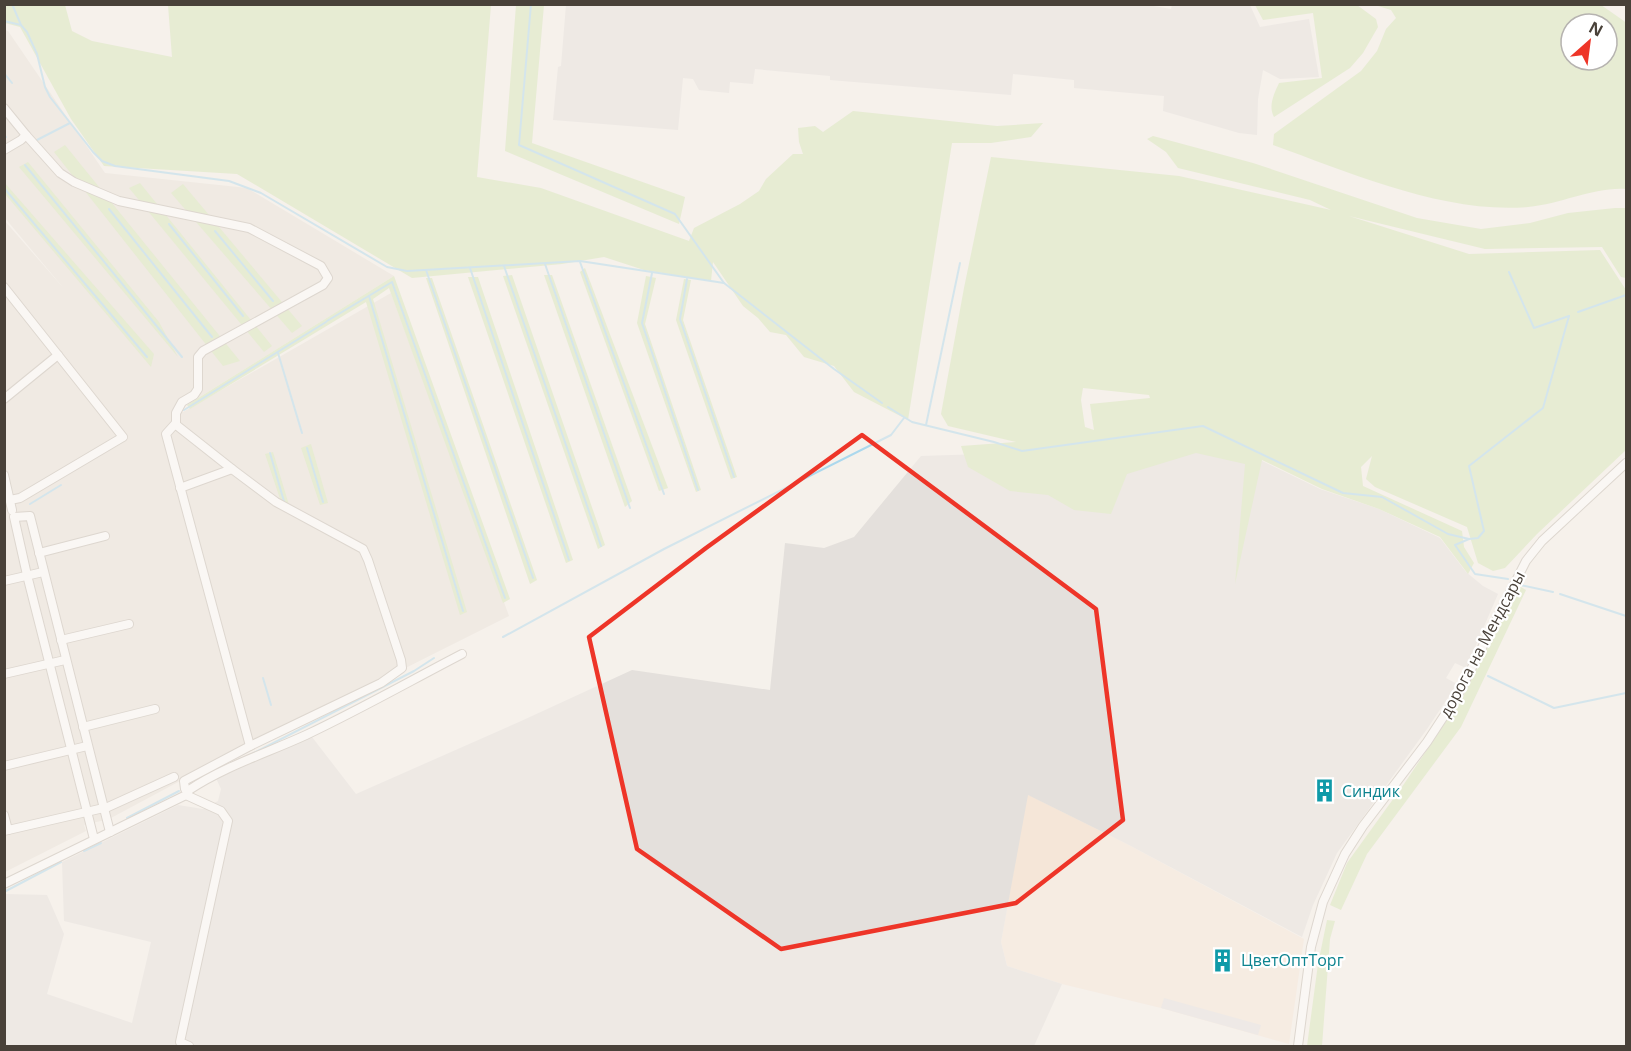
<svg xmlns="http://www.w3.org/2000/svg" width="1631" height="1051" font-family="'Open Sans',sans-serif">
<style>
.residential{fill:#e8e2d9}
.commercial{fill:#f5e6d8}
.industrial{fill:#e4e0dc}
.green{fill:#d5e6b6;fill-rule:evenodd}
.parking{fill:#e4e1df}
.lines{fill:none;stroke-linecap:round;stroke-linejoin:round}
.stream{stroke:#abd8ed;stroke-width:2}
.street-casing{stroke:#c0b8ae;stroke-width:10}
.street{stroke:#fff;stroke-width:8}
.marked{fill:none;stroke:#ee3528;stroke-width:4.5;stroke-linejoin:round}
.labels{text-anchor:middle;stroke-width:4.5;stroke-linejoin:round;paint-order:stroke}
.street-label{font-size:16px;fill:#494139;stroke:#fff}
.culture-label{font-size:16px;fill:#0d838f;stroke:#fff;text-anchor:start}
</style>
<rect width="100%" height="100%" fill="#f5f1eb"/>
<path class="residential" d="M5,30L8,31L105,173L247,188L394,276L174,413L183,412L391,293L509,616L180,781L109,819L84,825L86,831L5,872L4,220L66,291L5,218Z"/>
<path class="commercial" d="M1027,794L1127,844L1304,939L1289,1044L1161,1008L1062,984L1007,966L1001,942Z"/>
<g class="industrial">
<path d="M1142,4L1171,9L1172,5H1250L1260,27L1309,19L1319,77L1280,79L1263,70L1258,99L1257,135L1239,133L1163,111L1164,96L1074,88V80L1013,74L1011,95L830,80V76L755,69L753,84L730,82L729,93L699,90L693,79L683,78L678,130L553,120L558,67L561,66L566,5Z"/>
<path d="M1200,431L1320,489L1379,509L1440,538L1466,572L1483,586L1498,594L1466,668L1455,663L1446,678L1457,684L1427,729L1337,853L1313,905L1302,937L1127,844L1028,795L1001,942L1007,966L1062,984L1034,1046H5V894L47,895L64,934L47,994L132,1023L151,942L64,921L62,862L178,805L203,809L218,801L221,789L216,778L312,737L356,794L519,722L632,670L770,690L785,543L824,548L854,537L921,456L1014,453Z"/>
</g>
<g class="green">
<path d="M4,5H65L72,31L92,41L172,57L168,5H491L477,177L541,188L689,241L694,228L740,204L759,191L766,179L793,154H803L799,142L798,128L815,126L823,132L853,111L997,126L1043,123L1031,137L991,143H952L908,420L854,392L834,366L804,357L786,335L770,332L758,318L743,306L713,262L711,281L644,270L604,257L562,264L412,278L237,174L104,166L71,119L20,27L5,23Z"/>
<path d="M516,5H544L532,143L685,197L679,224L505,151Z"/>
<path d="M1255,5H1357L1376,19L1378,27L1363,53L1350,68L1274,117C1268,106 1274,94 1279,83L1322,78L1313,13L1263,20Z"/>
<path d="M1375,5H1601L1624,21L1626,23V189C1593,187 1562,204 1528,207C1444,214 1351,173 1273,145L1274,134L1361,71L1377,51L1386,29L1396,18L1391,10ZM1571,24H1607V60H1571Z"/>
<path d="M1153,136L1253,163L1417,218L1481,229L1530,223L1568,213L1615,208H1626V278L1621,277L1602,247L1485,249L1349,216L1469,254L1600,250L1626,290V450L1537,534L1505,568L1493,571L1478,563L1467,527L1375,487L1366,479L1372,456L1361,467L1363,486L1462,531L1464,547L1474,563L1468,574L1440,537L1379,509L1322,489L1262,460L1235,584L1245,464L1196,453L1127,474L1111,514L1074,510L1048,495L1010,491L968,467L961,446L1016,442L948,426L941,414L964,288L991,157L1179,176L1331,210L1310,200L1178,168L1166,152L1147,139ZM1083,388L1149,395L1150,398L1090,404L1094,430L1085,427L1081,400Z"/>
<path d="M65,145L240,361L223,366L54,152Z"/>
<path d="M28,162L159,322L178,357L19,167Z"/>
<path d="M4,182L154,354L151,367L5,194Z"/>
<path d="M140,183L272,346L264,352L129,188Z"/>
<path d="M183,184L302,326L292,333L171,193Z"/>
<path d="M585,268L668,488L659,491L580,272Z"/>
<path d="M512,275L605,545L598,549L503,276Z"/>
<path d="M544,275H552L632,501L625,507Z"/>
<path d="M394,276L510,599L503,603L389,288L373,299L467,612L460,615L366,302L190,409L187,405Z"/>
<path d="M646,276L656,278L645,324L701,490L696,492L637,323Z"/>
<path d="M468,277H478L573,560L566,563Z"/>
<path d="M426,278H432L537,580L530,584Z"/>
<path d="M684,279L691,280L683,320L737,477L731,479L676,320Z"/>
<path d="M311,444L328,503L320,505L301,448Z"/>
<path d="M273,452L289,505L280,499L265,454Z"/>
<path d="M1519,586L1526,590L1461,727L1367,854L1341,910L1330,905L1347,863L1404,784L1465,693L1492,635Z"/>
<path d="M1327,920L1335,921L1330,939L1322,1046H1307L1318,964Z"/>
</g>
<path class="parking" d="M1164,998L1261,1025L1258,1035L1161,1008Z"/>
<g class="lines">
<g class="stream">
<path d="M12,4L21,25L27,32L37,54L45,87L50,97L93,152L102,161L115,166L229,181L261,193L387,267L407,271L580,261L724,283"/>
<path d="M531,4L519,145L675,214L724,283L834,369L882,403"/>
<path d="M4,21L21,25"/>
<path d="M4,73L12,83"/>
<path d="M4,135L6,137"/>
<path d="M37,140L70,123"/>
<path d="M25,165L182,357"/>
<path d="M4,188L147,357"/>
<path d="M109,209L212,337"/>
<path d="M169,224L243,316"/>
<path d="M215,231L273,301"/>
<path d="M580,262L664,494"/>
<path d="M545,264L630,508"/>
<path d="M504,266L601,546"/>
<path d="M470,268L569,560"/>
<path d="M426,270L533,578"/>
<path d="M1509,272L1534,328L1569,316"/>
<path d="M652,273L642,323L698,490"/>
<path d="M687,279L680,319L734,477"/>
<path d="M369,296L463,611"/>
<path d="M1578,312L1626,295"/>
<path d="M327,321L392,282L505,598"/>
<path d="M278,353L302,433"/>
<path d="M888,407L912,422L994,442L1022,451L1203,426L1343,493L1382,497L1448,534L1469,539L1455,545L1475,574L1508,579"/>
<path d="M184,410L326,322"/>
<path d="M926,425L960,263"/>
<path d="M307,448L323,502"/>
<path d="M270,453L285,505"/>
<path d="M30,504L61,485"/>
<path d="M1469,539L1478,538L1484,531L1469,466L1543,408L1569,316"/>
<path d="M1520,585L1553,592"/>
<path d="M1560,594L1626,616"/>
<path d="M503,637L664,549L891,435L904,418"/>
<path d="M1488,676L1554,708L1626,693"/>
<path d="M263,678L271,705"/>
<path d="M250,755L414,671L434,658"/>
<path d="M127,818L179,791"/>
<path d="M84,851L101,843"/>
<path d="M4,892L61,862"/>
</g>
<defs>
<g id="street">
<path d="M4,108L26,135L60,173L74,182L119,201L249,228L321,266L328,278L323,285L203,351L198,357V389L194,395L182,402L176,413V425"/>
<path d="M4,150L21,140L26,135"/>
<path d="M4,287L123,437L20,498L10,500"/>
<path d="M4,399L58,355"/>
<path d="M232,469L175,424L166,434L250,746"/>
<path d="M4,475L12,510"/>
<path d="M39,553L105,536"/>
<path d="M4,581L43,572"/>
<path d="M61,640L129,624"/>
<path d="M4,674L65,660"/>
<path d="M83,727L155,709"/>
<path d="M4,766L87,746"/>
<path d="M189,790C225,766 267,753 306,735C359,710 410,681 462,654"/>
<path d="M186,795L221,811L228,821L180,1042L189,1046"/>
<path d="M4,815L8,830"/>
<path d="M4,831L108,807L174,777"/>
<path d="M94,839L27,575L14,517L30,516L110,832"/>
<path d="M4,884L186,795L189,790L185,789L184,781L250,746L381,683L402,668L401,660L368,560L363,549L276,502L232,469L180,488"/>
<path d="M1298,1046L1311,947L1323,902L1345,854L1363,826L1427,742L1459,693L1526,561L1542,541L1626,463"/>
</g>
</defs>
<use href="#street" class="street-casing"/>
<use href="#street" class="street"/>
</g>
<path d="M0 0H1631V1051H0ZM862,435L1096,609L1123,820L1016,903L781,949L637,849L589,637L706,548Z" fill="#f5f1eb" fill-opacity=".55" fill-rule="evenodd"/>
<path class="marked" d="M862,435L1096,609L1123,820L1016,903L781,949L637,849L589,637L706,548Z"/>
<defs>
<symbol id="building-bare" viewBox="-9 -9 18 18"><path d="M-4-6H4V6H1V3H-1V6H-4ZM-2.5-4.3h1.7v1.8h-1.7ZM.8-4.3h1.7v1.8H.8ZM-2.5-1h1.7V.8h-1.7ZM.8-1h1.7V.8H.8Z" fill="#0f9aa8" stroke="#fff" stroke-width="2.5" paint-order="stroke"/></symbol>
</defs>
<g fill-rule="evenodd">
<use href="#building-bare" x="1308" y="774" width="33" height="33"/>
<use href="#building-bare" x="1206" y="944" width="33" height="33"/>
</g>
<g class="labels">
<g class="street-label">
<text transform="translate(1482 644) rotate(-62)" y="6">дорога на Мендсары</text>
</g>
<g class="culture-label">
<text x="1342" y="797">Синдик</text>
<text x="1241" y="966">ЦветОптТорг</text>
</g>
</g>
<rect width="1631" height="1051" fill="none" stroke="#494139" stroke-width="12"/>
<g transform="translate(1589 42) rotate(28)"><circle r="28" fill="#ffffff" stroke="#b6b3b0" stroke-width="1.5"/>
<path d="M0-4.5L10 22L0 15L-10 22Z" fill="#ee3528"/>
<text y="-9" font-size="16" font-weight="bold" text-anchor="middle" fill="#494139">N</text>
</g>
</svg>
